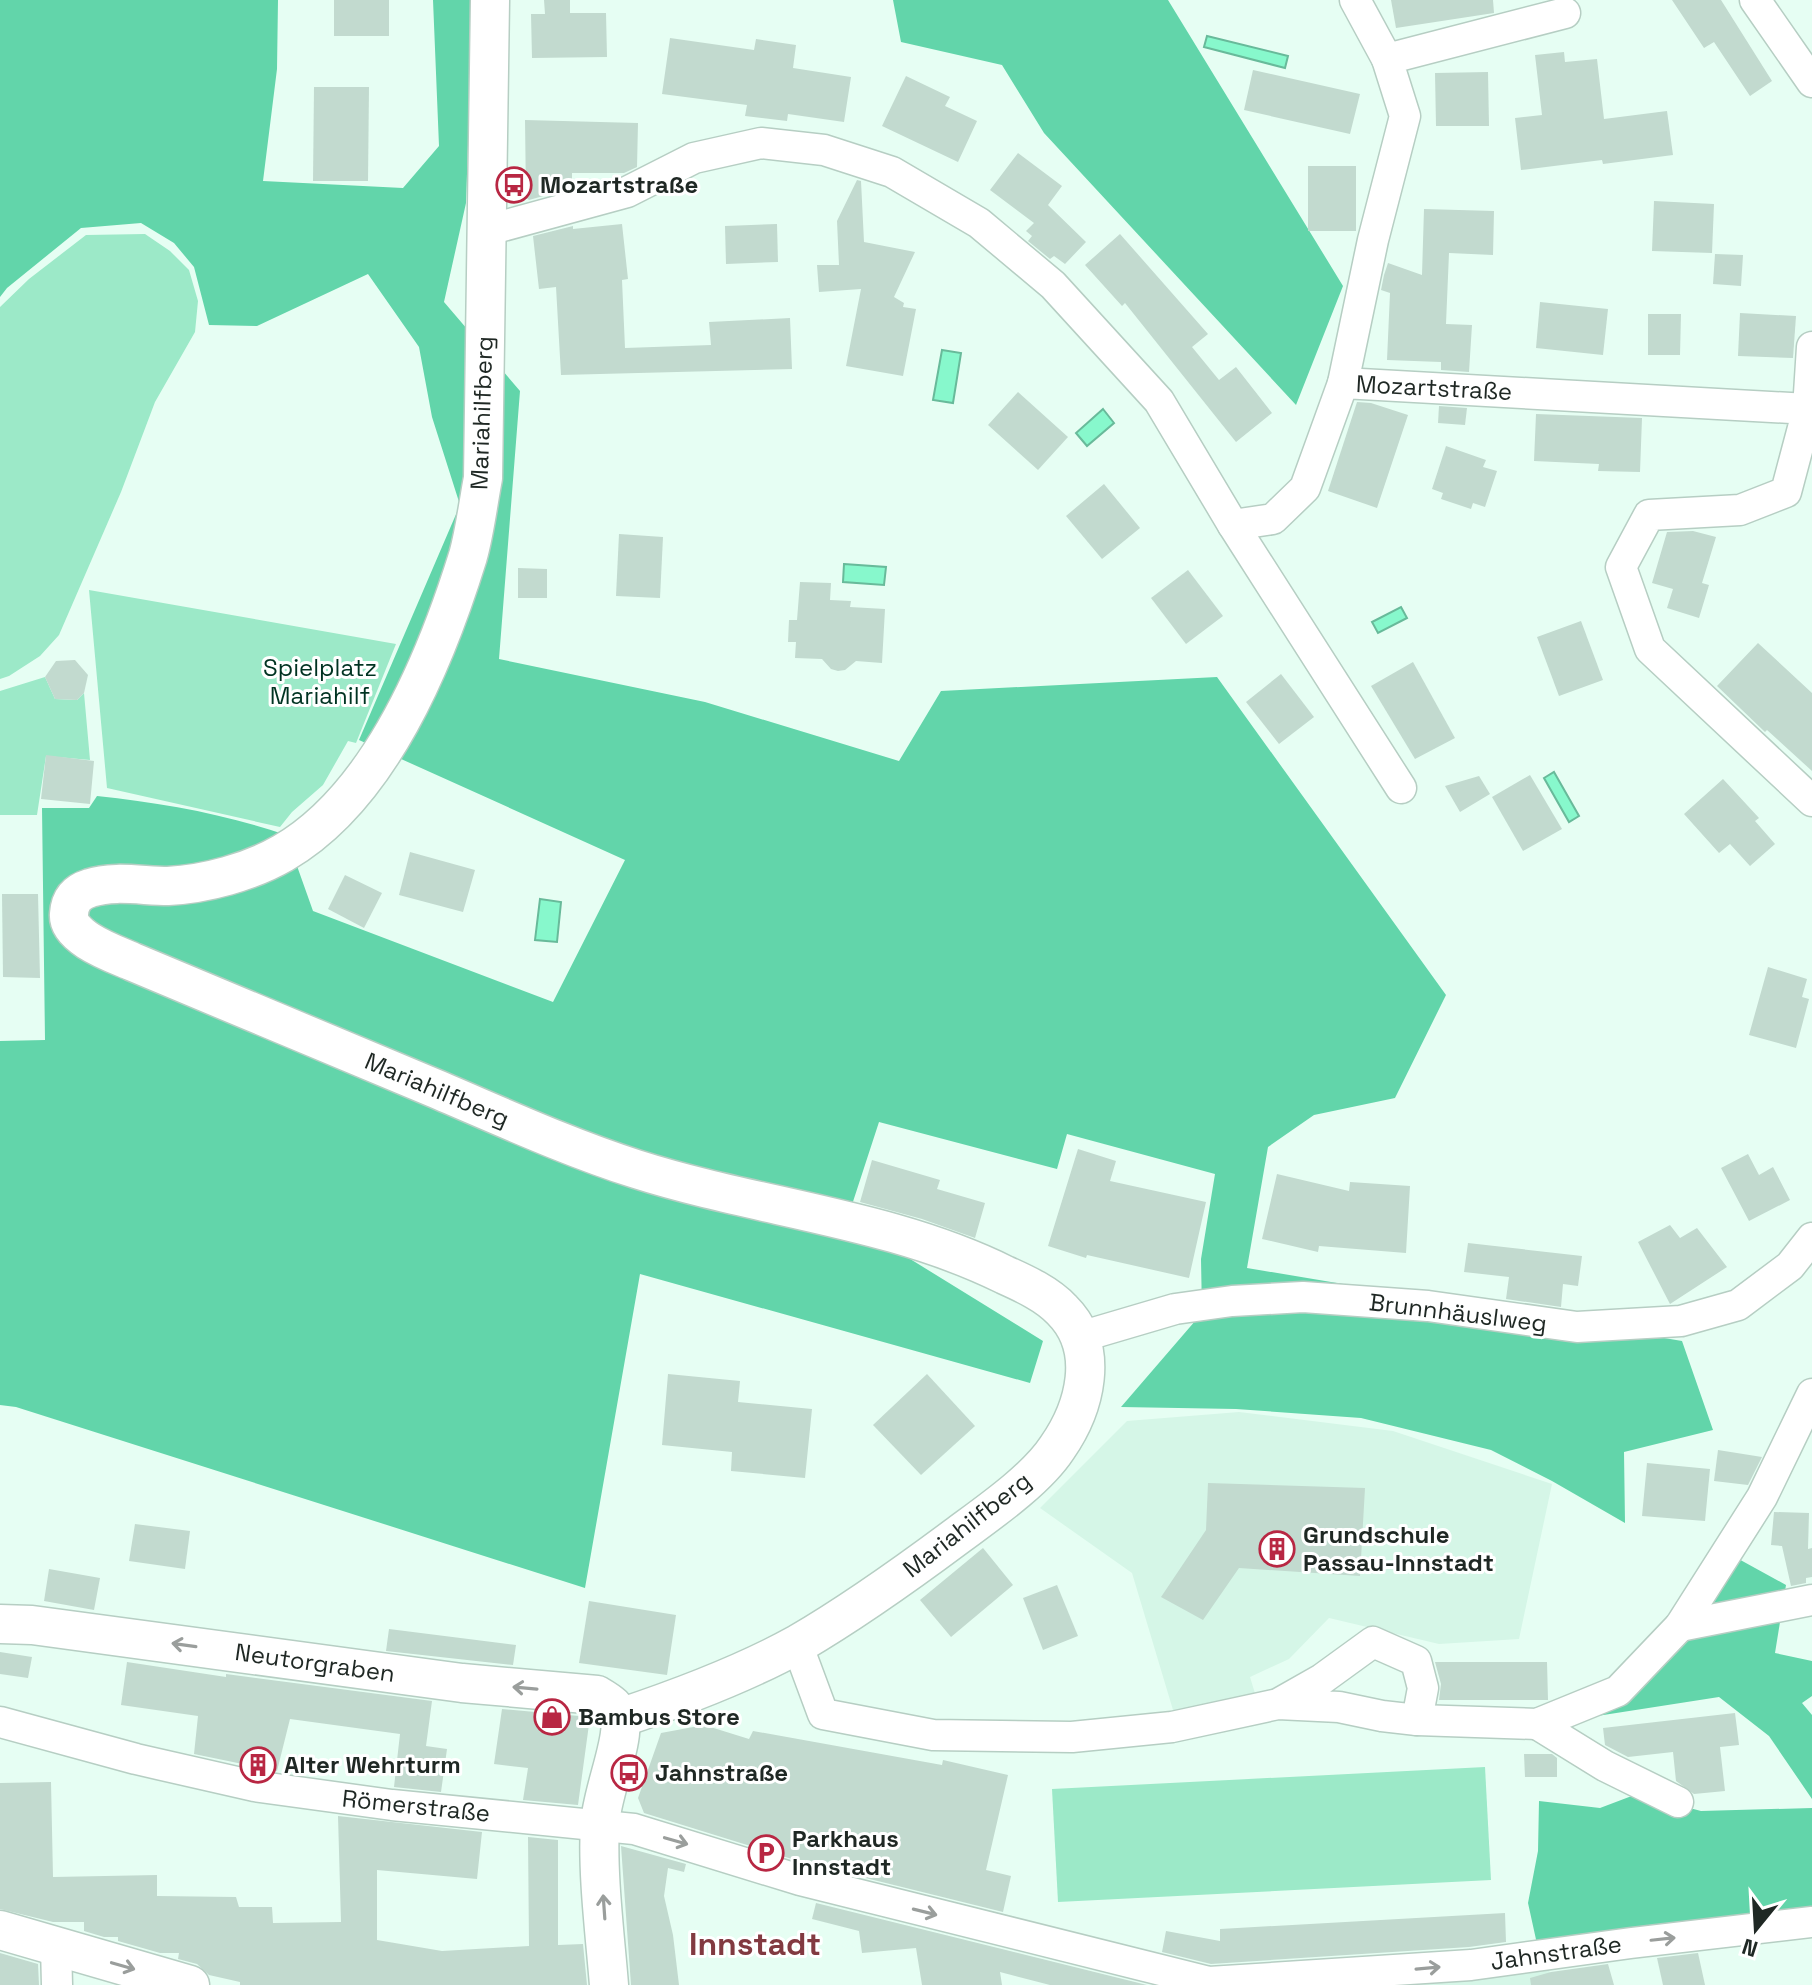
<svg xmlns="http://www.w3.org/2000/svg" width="1812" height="1985" font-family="'Space Grotesk',sans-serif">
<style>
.built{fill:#d5f6e7}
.green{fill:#9ce9c8}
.forest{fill:#62d5aa}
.water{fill:#87f8cc;stroke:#68ba9a;stroke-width:2}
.building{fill:#c2dacf}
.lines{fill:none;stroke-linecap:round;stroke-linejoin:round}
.minor-casing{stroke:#b6cec3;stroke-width:33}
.major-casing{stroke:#b6cec3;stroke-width:41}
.minor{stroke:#fff;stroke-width:30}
.major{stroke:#fff;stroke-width:38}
.oneway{stroke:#9a9e9c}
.labels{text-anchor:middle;stroke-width:6;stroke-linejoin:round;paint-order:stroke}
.poi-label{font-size:24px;font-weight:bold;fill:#1f2824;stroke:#fff;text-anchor:start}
.street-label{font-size:24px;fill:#1f2824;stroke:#fff}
.park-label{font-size:24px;fill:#032;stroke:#fff}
.district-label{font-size:32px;font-weight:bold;fill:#823a41;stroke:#fff}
</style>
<rect width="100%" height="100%" fill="#e6fef3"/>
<g class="built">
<path d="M1239,1412L1393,1431L1552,1484L1519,1639L1439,1644L1329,1618L1289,1659L1250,1677L1257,1700L1176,1720L1132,1573L1040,1508L1127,1421Z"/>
<path d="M1548,1967L1554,1985H1362Z"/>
</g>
<g class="green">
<path d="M145,234L170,251L189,270L198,301L195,332L155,402L121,492L59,635L40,656L9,676L0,679V307L29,279L86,235Z"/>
<path d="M89,590L396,644L356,743L348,741L323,785L292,812L280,827L107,788Z"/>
<path d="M45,677L55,699L77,700L84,693L90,760L46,756L37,815H0V691Z"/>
<path d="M1485,1767L1491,1880L1058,1902L1052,1789Z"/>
</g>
<g class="forest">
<path d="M0,0H278L277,69L263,181L403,188L439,146L433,0H473L466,203L444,302L520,391L499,659L705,702L899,761L941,691L1217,677L1446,995L1395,1098L1314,1115L1268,1147L1247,1268L1682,1341L1713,1430L1624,1452L1625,1523L1552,1481L1491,1450L1361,1418L1236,1409L1121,1407L1202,1313L1201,1259L1215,1174L1067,1134L1057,1169L879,1122L847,1220L1043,1341L1030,1383L640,1274L585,1588L16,1407L0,1405V1041L45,1040L42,808H89L97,796C162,803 225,814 286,835L313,911L553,1002L625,860L359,740L460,505L432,417L419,347L368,274L257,326L209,325L194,267L174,243L141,223L81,228L7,288L0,297Z"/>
<path d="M893,0H1168L1343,286L1296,405L1044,133L1002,65L901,42Z"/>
<path d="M1735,1557L1786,1585L1775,1653L1812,1661V1696L1802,1703L1812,1715V1799L1769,1736L1719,1697L1597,1716L1675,1645Z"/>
<path d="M1637,1794L1701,1811L1812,1808V1906L1537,1944L1528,1903L1538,1851L1539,1801L1600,1808Z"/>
</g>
<g class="water">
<path d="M1207,36L1288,56L1285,68L1204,47Z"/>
<path d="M942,350L961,353L953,403L933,400Z"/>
<path d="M1103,409L1114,423L1087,446L1076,433Z"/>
<path d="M844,564L886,567L884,585L843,582Z"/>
<path d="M1401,607L1407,618L1378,633L1372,622Z"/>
<path d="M1554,772L1579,816L1569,822L1544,778Z"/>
<path d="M540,899L561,902L557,942L535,940Z"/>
</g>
<g class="building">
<rect x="334" y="0" width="55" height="36"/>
<path d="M544,0H570V13H606L607,57L532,58L531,14H545Z"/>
<path d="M1391,0H1493L1494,13L1396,28Z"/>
<path d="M1672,0H1721L1772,81L1750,96L1714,42L1704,48Z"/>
<path d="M670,38L754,50L756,39L796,45L793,68L851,77L844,122L788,114L787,121L745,116L747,105L662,94Z"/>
<path d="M1564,52L1565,62L1597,59L1604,119L1667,111L1673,155L1603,164L1602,160L1521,170L1515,118L1542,115L1535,55Z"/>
<path d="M1253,70L1360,94L1350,134L1244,110Z"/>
<path d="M1488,72L1489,126H1436L1435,73Z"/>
<path d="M906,76L950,97L945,106L977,121L958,162L882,126Z"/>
<path d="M314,87H369L368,181H313Z"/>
<path d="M525,120L638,123L637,167L624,173H572V188L529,200L526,197Z"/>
<path d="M1018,153L1062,186L1048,205L1086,242L1065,264L1054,256L1050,259L1028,241L1032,236L1026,231L1034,223L990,190Z"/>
<rect x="1308" y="166" width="48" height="65"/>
<path d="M857,180L861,181L864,242L915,252L894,297L904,303L903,307L916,309L903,376L846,366L861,289L819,292L817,265H839L837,221Z"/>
<path d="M1654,201L1714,204L1712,253L1652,251Z"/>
<path d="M1424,209L1494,211L1493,255L1449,253L1446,324L1472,325L1469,372L1441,370V362L1387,360L1390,293L1381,290L1384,275L1388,263L1422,275Z"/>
<path d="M622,224L628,279L622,280L625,348L711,345L709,322L790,318L792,369L561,375L556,287L539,289L533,236L573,226V229Z"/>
<path d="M777,224L778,262L726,264L725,226Z"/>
<path d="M1120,234L1208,334L1192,347L1219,380L1236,367L1272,413L1236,442L1125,303L1122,306L1085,265Z"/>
<path d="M1715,254L1743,255L1741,286L1713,284Z"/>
<path d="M1540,302L1608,309L1603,355L1536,348Z"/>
<path d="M1740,313L1796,316L1793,358L1738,356Z"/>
<path d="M1648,314H1681L1680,355H1648Z"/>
<path d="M1018,392L1068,437L1038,470L988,425Z"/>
<path d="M1357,402L1371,403L1408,415L1377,508L1328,491Z"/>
<path d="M1439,406L1467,408L1465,425L1438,423Z"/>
<path d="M1536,414L1642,418L1640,472L1598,471L1599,464L1534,461Z"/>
<path d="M1446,446L1486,460L1483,467L1497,471L1485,507L1473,503L1471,509L1441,499L1443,493L1432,489Z"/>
<path d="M1104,484L1140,528L1102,559L1066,516Z"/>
<path d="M1693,531L1716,537L1702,583L1709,585L1699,618L1667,608L1673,589L1652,583L1667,532Z"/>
<path d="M619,534L663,537L660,598L616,596Z"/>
<path d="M518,568L547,569V598H518Z"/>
<path d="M1188,570L1223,616L1186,644L1151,598Z"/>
<path d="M800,582L831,583L830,600L851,601L850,607L885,609L882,663L856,661L845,670L838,671L831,669L822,659L795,658L796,642H788L789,620H797Z"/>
<path d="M1581,621L1603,680L1559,696L1537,637Z"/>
<path d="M1758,643L1812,693V771L1767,730L1765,732L1717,686Z"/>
<path d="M75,660L88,675L84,693L77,700L55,699L45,677L56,661Z"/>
<path d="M1413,662L1455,738L1415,759L1371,686Z"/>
<path d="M1281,674L1314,717L1279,744L1246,702Z"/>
<path d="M46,755L94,761L90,804L41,799Z"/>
<path d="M1530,775L1562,829L1523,851L1492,797Z"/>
<path d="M1479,776L1490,794L1460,812L1445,786Z"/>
<path d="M1723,779L1759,818L1755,821L1775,844L1750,866L1730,844L1719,853L1684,814Z"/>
<path d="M410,852L475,870L463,912L399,895Z"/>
<path d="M345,875L382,893L364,928L328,909Z"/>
<path d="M2,894H38L40,978L3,977Z"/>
<path d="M1768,967L1807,979L1802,997L1809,999L1796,1048L1749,1035Z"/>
<path d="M1078,1149L1116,1161L1110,1181L1206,1202L1189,1278L1087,1255L1086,1258L1048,1246Z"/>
<path d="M1748,1154L1759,1175L1773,1167L1790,1200L1749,1221L1721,1168Z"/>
<path d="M872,1160L940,1180L937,1189L985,1203L975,1238L922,1219L860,1202Z"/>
<path d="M1277,1174L1349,1191L1350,1182L1410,1186L1406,1253L1319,1246L1318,1252L1262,1239Z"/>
<path d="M1670,1225L1680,1238L1697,1228L1727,1267L1670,1304L1638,1242Z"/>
<path d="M1468,1243L1582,1256L1578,1286L1563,1284L1561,1307L1506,1299L1509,1277L1464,1272Z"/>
<path d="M668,1374L740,1381L738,1402L812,1409L805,1478L731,1471L732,1452L662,1445Z"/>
<path d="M927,1374L975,1426L921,1475L873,1425Z"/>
<path d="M1718,1450L1762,1457L1748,1485L1714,1481Z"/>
<path d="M1647,1463L1710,1469L1705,1521L1642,1516Z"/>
<path d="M1208,1483L1365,1488L1360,1576L1239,1568L1203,1620L1161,1597L1206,1530Z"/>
<path d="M1774,1512L1809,1513L1808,1549L1812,1548V1577L1806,1578V1583L1791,1586L1782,1546L1771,1545Z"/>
<path d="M135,1524L190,1531L185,1569L129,1561Z"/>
<path d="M983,1548L1013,1585L951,1637L920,1600Z"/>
<path d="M49,1569L100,1578L94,1610L44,1601Z"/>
<path d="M1057,1585L1078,1636L1043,1650L1023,1598Z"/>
<path d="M589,1601L676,1615L667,1675L579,1663Z"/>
<path d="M389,1629L516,1645L513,1665L386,1651Z"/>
<path d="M0,1652L32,1657L28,1678L0,1674Z"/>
<path d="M127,1662L226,1677V1674L432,1701L426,1746L447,1749L441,1792L394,1787L400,1734L290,1719L277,1771L194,1754L198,1716L121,1705Z"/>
<path d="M1435,1662H1547L1548,1700H1439L1441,1684Z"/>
<path d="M502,1709L590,1717L578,1805L523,1800L528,1768L494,1764Z"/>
<path d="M1735,1713L1739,1745L1720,1747L1725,1791L1694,1794L1676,1781L1673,1752L1628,1757L1605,1745L1603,1728Z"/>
<path d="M704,1725L749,1739L753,1731L942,1765L943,1760L1008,1775L986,1870L1011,1876L1003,1912L805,1863L644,1813L638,1798L661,1733Z"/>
<path d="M1524,1754H1552L1557,1758V1777H1525Z"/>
<path d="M51,1782L53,1877L157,1875V1896L236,1897L239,1907H272L273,1923L341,1922L338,1816L482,1832L477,1879L377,1870V1940L442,1951L529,1946L528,1837L558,1840V1945L583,1944L587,1985H240V1982L209,1975L197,1964L178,1959L179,1953H160L118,1941V1937H104L84,1931V1922H53L0,1909V1783Z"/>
<path d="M621,1846L686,1864L684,1872L668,1868L664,1896L673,1935L679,1985H631Z"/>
<path d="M816,1903L1147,1985H1050L1000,1972L1002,1985H922L916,1948L862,1953L859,1931L812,1919Z"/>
<path d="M1505,1913L1506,1942L1469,1947L1211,1964L1162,1952L1166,1931L1220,1941V1929Z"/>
<path d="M0,1953L38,1964L39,1985H0Z"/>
<path d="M1698,1953L1705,1985H1663L1657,1958Z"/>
<path d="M1608,1964L1614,1985H1531L1530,1978L1551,1972Z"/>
</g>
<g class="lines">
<defs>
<g id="minor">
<path d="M1355,0L1387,59"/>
<path d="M1755,0L1812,82"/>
<path d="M488,230L627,192L694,158L761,143L824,150L892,172L979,223L1053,285L1159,401L1233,525L1273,519L1305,488L1343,383L1808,409L1786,492L1740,510L1649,515L1621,567L1650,649L1812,801"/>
<path d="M1343,383L1373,240L1405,116L1387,59L1565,13"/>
<path d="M1808,409L1812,347"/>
<path d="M1233,525L1401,788"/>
<path d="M1080,1337L1175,1309L1232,1301L1303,1297L1428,1306L1577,1327L1681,1321L1738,1305L1790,1266L1812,1238"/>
<path d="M1680,1626L1812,1600"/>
<path d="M797,1644L823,1714L933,1735L1072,1737L1172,1727L1278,1704L1339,1707L1382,1716L1417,1720L1423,1688L1416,1661L1373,1642L1322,1679L1278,1704"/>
<path d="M1417,1720L1537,1724L1618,1691L1680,1626L1762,1497L1812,1394"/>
<path d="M0,1722L136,1759L254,1786L392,1805L634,1829L800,1880L1209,1982L1471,1965L1631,1943L1812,1922"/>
<path d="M1537,1724L1605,1766L1678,1802"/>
<path d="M56,1946L57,1985"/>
</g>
<g id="major">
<path d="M490,0L483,478C478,504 475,531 468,556C436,659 381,796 283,853C250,872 206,884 168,886C143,886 114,880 90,888C77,892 70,900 69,914C67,938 115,954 133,962C233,1004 333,1046 434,1088C500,1116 567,1147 636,1169C758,1208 890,1218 1005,1275C1025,1284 1047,1294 1062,1310C1101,1349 1085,1408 1057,1448C1036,1480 988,1513 957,1536C906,1574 853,1612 798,1644C742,1675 680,1698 620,1718"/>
<path d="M0,1624L32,1625L462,1683L597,1695C609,1702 618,1707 620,1721C624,1742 601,1796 600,1824C597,1873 605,1935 609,1985"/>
<path d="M0,1930L190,1985"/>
</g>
</defs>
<use href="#minor" class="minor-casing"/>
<use href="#major" class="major-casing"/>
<use href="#minor" class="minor"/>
<use href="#major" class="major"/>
</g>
<defs><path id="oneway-shaft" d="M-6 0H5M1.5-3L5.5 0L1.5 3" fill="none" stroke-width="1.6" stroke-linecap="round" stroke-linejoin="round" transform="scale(2)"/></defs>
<g class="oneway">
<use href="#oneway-shaft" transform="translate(184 1645) rotate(-172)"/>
<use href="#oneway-shaft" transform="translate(525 1688) rotate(-175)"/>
<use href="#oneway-shaft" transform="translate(676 1841) rotate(16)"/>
<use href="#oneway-shaft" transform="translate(604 1907) rotate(-94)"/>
<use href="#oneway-shaft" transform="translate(925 1912) rotate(14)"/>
<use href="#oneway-shaft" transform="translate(1663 1939) rotate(-6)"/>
<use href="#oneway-shaft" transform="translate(123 1966) rotate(16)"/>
<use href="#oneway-shaft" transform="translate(1428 1968) rotate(-5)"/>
</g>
<defs>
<symbol id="bus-ring" viewBox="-11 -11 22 22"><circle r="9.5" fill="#fff" stroke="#b82743" stroke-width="1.5"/><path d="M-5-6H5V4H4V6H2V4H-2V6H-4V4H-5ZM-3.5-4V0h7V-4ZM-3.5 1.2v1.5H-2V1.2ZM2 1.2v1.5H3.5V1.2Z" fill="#b82743"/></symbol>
<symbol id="building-ring" viewBox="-11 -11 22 22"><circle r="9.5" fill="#fff" stroke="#b82743" stroke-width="1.5"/><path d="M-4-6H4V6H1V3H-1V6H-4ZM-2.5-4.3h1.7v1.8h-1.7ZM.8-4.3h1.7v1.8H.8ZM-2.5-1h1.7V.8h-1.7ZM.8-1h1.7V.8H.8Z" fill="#b82743"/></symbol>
<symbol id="shop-ring" viewBox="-11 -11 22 22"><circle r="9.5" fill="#fff" stroke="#b82743" stroke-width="1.5"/><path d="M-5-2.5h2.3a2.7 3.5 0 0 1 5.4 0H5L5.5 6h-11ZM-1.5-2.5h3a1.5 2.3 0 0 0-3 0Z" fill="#b82743"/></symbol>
<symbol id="parking-ring" viewBox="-11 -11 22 22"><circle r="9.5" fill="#fff" stroke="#b82743" stroke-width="1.5"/><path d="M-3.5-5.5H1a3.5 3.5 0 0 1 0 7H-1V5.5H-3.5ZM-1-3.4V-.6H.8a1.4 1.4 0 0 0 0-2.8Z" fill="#b82743"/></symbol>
</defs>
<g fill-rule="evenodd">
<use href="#bus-ring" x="494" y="165" width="40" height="40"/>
<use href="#building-ring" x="1257" y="1529" width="40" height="40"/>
<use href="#shop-ring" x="532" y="1697" width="40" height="40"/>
<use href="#building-ring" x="238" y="1745" width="40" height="40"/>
<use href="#bus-ring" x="609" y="1753" width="40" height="40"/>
<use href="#parking-ring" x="746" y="1833" width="40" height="40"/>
</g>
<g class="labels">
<g class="poi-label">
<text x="540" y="193">Mozartstraße</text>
<text x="1303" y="1543">Grundschule<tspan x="1303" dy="28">Passau-Innstadt</tspan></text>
<text x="578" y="1725">Bambus Store</text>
<text x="284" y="1773">Alter Wehrturm</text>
<text x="655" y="1781">Jahnstraße</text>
<text x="792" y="1847">Parkhaus<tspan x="792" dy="28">Innstadt</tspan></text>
</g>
<g class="street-label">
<text transform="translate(1434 388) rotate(3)" y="8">Mozartstraße</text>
<text transform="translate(482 413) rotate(-88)" y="8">Mariahilfberg</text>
<text transform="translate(437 1090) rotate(23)" y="8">Mariahilfberg</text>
<text transform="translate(1458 1313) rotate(7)" y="8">Brunnhäuslweg</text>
<text transform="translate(967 1525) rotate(-38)" y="8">Mariahilfberg</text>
<text transform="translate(315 1663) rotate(8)" y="8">Neutorgraben</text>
<text transform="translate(416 1806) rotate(6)" y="8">Römerstraße</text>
<text transform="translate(1556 1953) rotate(-8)" y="8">Jahnstraße</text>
</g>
<g class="park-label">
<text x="320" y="676">Spielplatz<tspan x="320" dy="28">Mariahilf</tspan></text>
</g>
<g class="district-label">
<text x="755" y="1955">Innstadt</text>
</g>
</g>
<g transform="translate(1756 1929) rotate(198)" stroke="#ffffff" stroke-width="6" paint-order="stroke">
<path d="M0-6L14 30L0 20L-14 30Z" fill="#1f2824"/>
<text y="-12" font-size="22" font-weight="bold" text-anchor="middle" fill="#1f2824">N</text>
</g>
</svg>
